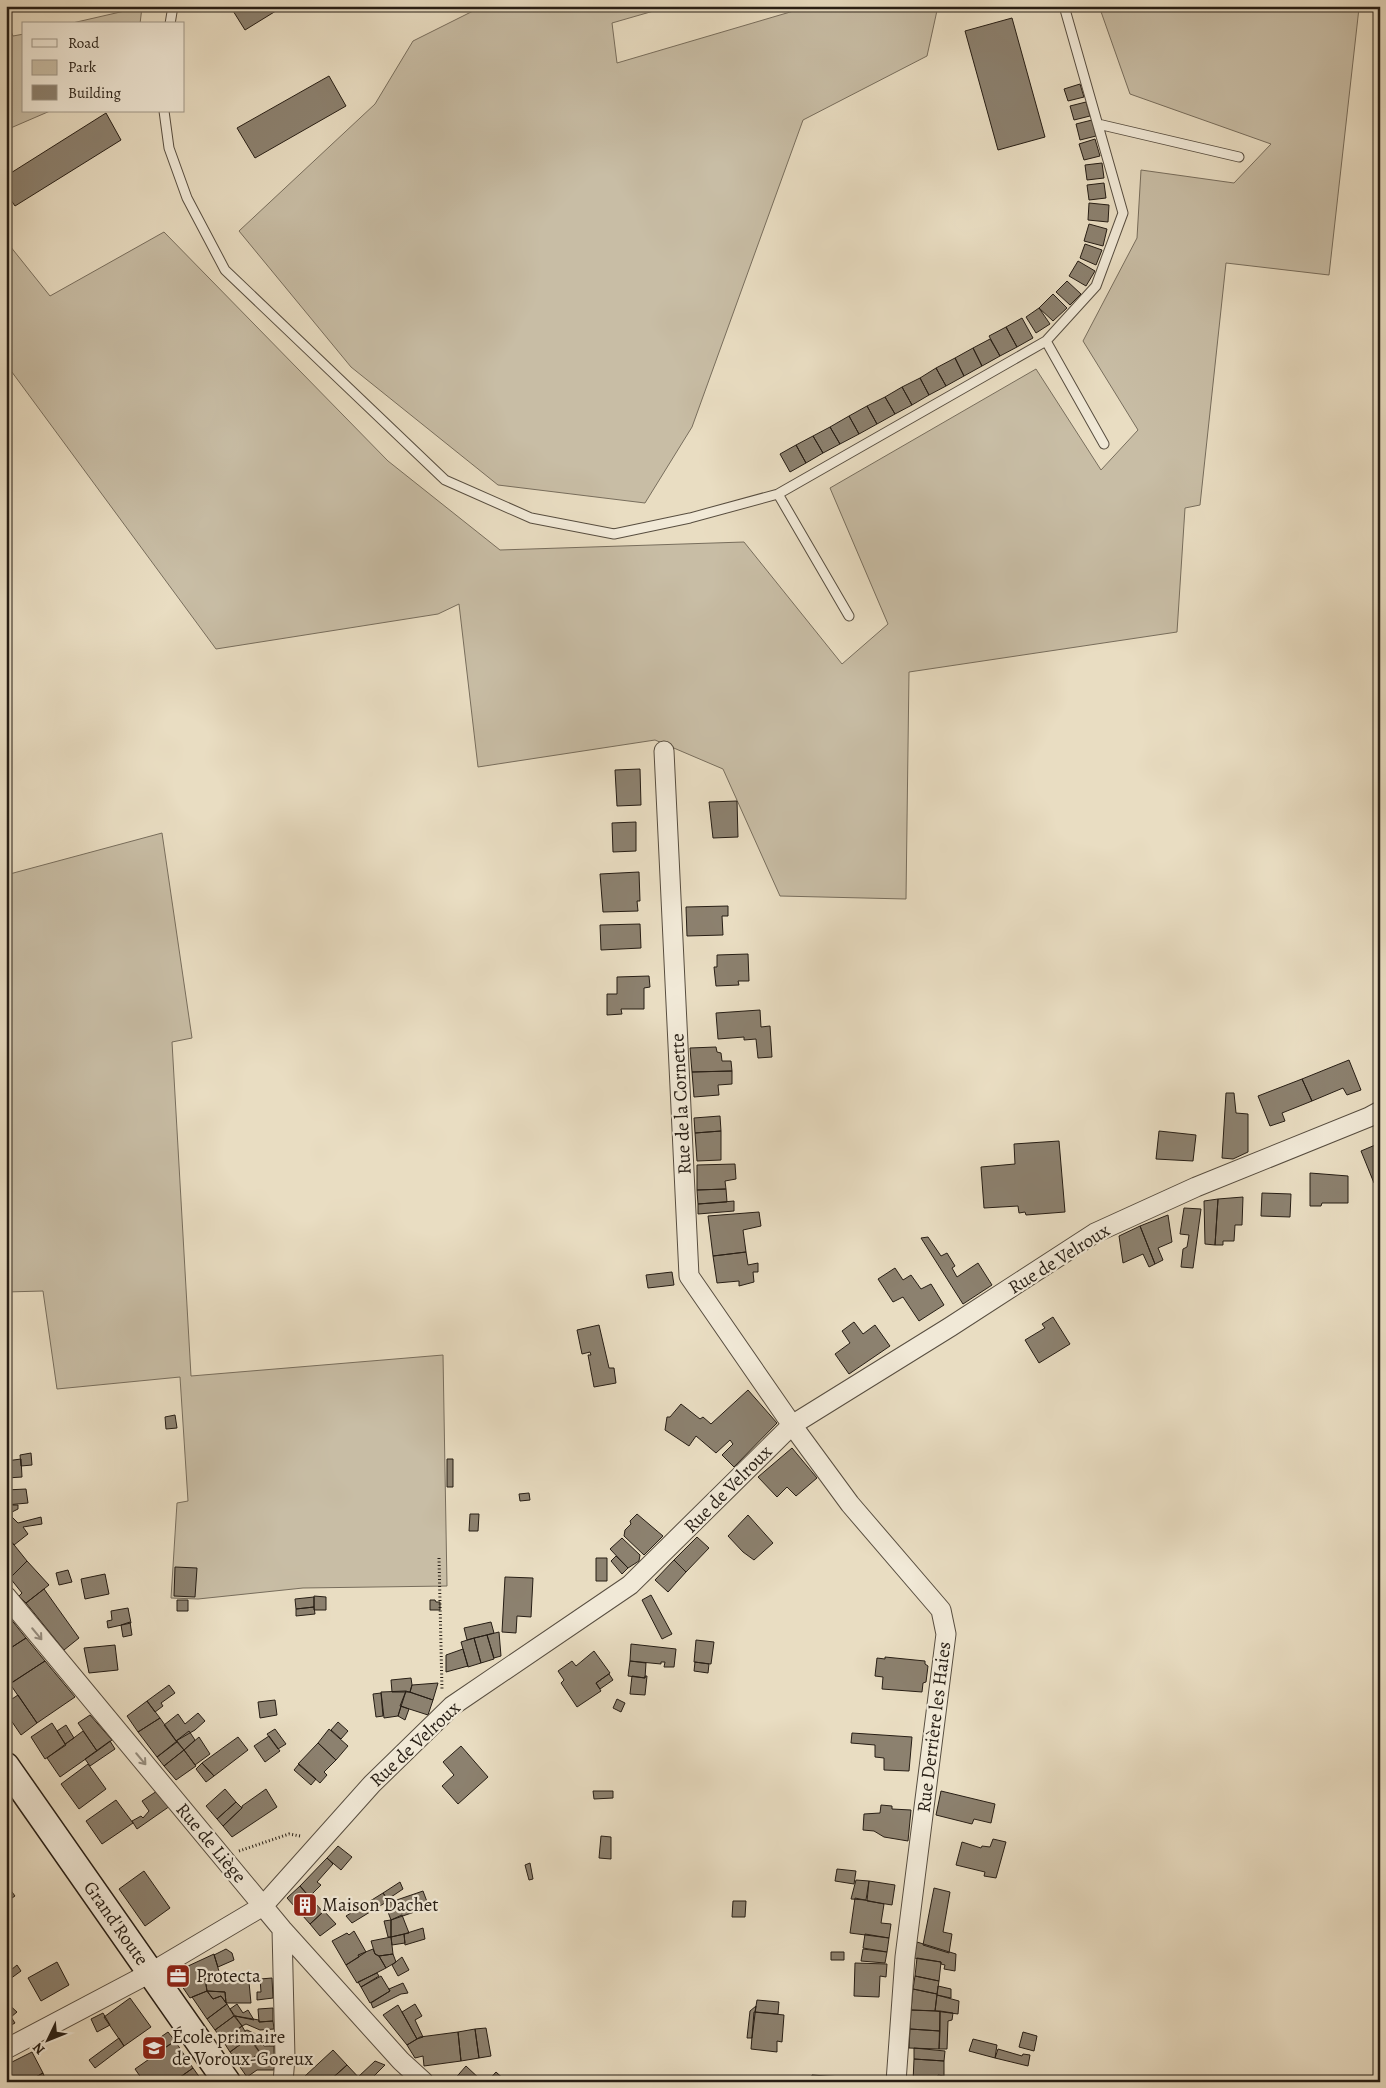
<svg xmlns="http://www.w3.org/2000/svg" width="1386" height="2088" font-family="Alegreya,serif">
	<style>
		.green { fill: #c8bda5; stroke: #786e5d }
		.building { fill: #8c816f; stroke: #271e15 }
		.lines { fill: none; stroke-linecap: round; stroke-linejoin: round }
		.service-casing { stroke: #584e40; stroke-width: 11 }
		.minor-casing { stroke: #584e40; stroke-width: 21 }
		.secondary-casing { stroke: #271e15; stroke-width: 29 }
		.path { stroke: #271e15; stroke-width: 3; stroke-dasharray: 1 2.5; stroke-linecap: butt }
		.service { stroke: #f1e9d7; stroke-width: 9 }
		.minor { stroke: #f1e9d7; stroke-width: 19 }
		.secondary { stroke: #f1e9d7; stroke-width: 26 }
		.oneway { stroke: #968e80 }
		.labels { text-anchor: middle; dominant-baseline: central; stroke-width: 4.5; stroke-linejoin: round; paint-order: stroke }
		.street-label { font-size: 19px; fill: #271e15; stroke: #f1e9d7 }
		.poi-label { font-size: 19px; fill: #271e15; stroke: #f1e9d7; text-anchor: start }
	</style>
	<rect width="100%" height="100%" fill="#e9ddc2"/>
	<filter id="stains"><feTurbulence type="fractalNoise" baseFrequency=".004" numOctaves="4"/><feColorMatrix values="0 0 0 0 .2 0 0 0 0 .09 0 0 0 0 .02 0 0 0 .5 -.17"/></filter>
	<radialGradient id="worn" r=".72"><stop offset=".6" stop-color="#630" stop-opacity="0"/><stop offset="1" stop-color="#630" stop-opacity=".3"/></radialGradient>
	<path class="green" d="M483,6H671L612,23L617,63L797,10L845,6H938L927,56L803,120L692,427L645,503L498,485L351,367L239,231L375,104L413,41Z
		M1099,6H1259L1258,10L1359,8L1329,275L1226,263L1200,505L1185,508L1177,632L909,672L906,899L780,896L723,769L655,740L478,767L459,604L438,614L216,649L6,364V241L50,296L164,232L388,461L500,550L744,542L842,664L888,624L830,488L1036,369L1101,470L1138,430L1083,341L1137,238L1141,170L1234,183L1271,144L1130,94Z
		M142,7L140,24H68Z
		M6,21L13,36L24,34V111H50L6,130Z
		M162,833L192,1038L172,1042L191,1376L443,1355L447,1586L303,1588L198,1599L171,1598L177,1503L188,1501L180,1377L57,1389L43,1291L6,1292V875Z"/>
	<path class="building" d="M230,6H284L245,30Z
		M1012,18L1045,137L998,150L965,31Z
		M329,76L346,106L255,158L237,128Z
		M1080,84L1084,97L1068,101L1064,89Z
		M1086,102L1090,116L1074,120L1070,106Z
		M106,113L121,140L15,206L6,193V176Z
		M1092,120L1096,136L1080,140L1076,124Z
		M1095,139L1100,156L1084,160L1079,144Z
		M1102,163L1104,178L1087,180L1085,165Z
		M1104,183L1106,198L1089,200L1087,185Z
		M1089,203L1109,205L1108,222L1088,220Z
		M1089,224L1107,229L1103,246L1084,241Z
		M1085,244L1102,250L1096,265L1080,258Z
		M1078,261L1095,271L1086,286L1069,276Z
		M1067,281L1081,294L1070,305L1056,292Z
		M1053,294L1067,308L1053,321L1039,308Z
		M1039,308L1050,324L1036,333L1026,317Z
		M1022,318L1033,338L1017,347L1006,327Z
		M1006,327L1017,347L1000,356L989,336Z
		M990,339L1000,356L982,366L973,348Z
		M973,348L982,366L964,376L955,358Z
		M955,358L964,376L946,386L936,368Z
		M936,368L946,386L929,395L920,378Z
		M920,378L929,395L912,405L902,387Z
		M902,387L912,405L895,414L885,397Z
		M885,397L895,414L877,424L867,406Z
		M867,406L877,424L859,434L849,416Z
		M849,416L859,434L840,444L830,427Z
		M830,427L840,444L823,453L813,436Z
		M813,436L823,453L806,463L796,445Z
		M796,445L806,463L790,472L780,454Z
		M640,769L641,805L617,806L615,770Z
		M737,801L738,837L713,838L709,802Z
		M636,822V851L613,852L612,823Z
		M639,872L640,901H637L638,911L603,912L600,874Z
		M728,906V916H722L723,935L687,936L686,907Z
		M640,924L641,948L601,950L600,925Z
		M748,954L749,981H738L739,985L716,986L714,967H717V955Z
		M649,976L650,987L644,988V1009H621L622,1014L607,1015V994H617V977Z
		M760,1010L761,1027L770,1026L772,1057L758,1058L756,1039L744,1040V1037L718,1039L716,1013Z
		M716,1047L717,1052L721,1053L722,1061H731L732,1071L692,1072L690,1048Z
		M1349,1060L1361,1090L1347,1095L1343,1088L1312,1101L1302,1079Z
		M732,1071V1084L718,1085L719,1095L694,1097L692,1072Z
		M1302,1079L1312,1101L1282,1113L1285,1121L1270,1126L1258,1096Z
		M1226,1093H1234L1236,1113L1248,1114V1152L1233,1159L1222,1158Z
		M720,1116L721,1131L695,1133L694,1118Z
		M721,1131V1160L697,1161L695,1133Z
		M1159,1131L1196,1135L1193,1161L1156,1159Z
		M1059,1141L1065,1212L1026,1215L1025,1212L1019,1213L1018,1206L984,1208L981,1167L1015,1164L1014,1144Z
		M1380,1143V1181L1374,1183L1361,1151Z
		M735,1164L736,1179L725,1181L726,1189L697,1190V1165Z
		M1310,1173L1348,1176V1203H1322L1321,1206H1310Z
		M726,1189L727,1202L698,1204L697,1190Z
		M1262,1193L1291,1194L1290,1217L1261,1216Z
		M1243,1197L1242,1225H1235L1234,1241H1223V1245H1215L1218,1199Z
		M1218,1199L1215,1245L1205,1244L1204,1201Z
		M734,1201V1211L698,1214V1204Z
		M1184,1208L1201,1209L1193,1268L1181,1267L1183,1249L1187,1247L1189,1235L1180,1234Z
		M759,1212L761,1226L743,1230L746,1252L713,1256L708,1216Z
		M1168,1215L1172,1242L1158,1248L1163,1260L1155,1264L1140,1226Z
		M1140,1226L1155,1264L1149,1267L1143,1254L1123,1263L1119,1236Z
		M928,1237L941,1256L947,1253L955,1266L952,1268L957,1277L978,1263L992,1285L963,1304L921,1238Z
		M746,1252L748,1265L758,1263V1272H753L754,1282L739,1286V1281L717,1283L713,1256Z
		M895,1268L903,1280L911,1275L921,1289L931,1284L944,1305L919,1321L903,1297L893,1302L878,1279Z
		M672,1272L674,1285L648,1288L646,1275Z
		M1053,1317L1070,1344L1039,1363L1025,1340L1045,1328L1042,1324Z
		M854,1322L863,1334L875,1325L890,1346L849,1374L835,1354L850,1343L842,1331Z
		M599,1325L609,1368H614L616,1383L594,1387L588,1355H591L590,1352L582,1354L577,1330Z
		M748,1390L777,1423L734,1467L722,1455L733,1444L730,1440L716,1453L696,1436L689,1446L665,1430L667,1417H670L681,1404L700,1419L703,1417L711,1424Z
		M175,1415L177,1428L166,1429L165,1417Z
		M792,1448L817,1478L796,1496L787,1487L777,1497L758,1477Z
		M31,1453L32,1465L21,1466L20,1455Z
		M21,1459L22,1477L7,1478L6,1461Z
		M447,1459H453V1487H447Z
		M26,1489L28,1503L6,1505V1490Z
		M529,1493L530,1500L520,1501L519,1494Z
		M6,1505H18V1509L12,1512V1517L18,1523L41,1517L42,1524L23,1527L28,1534L14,1545L6,1537Z
		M470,1514H479L478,1531H469Z
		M637,1514L663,1536L644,1555L624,1536L625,1530L631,1524L630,1521Z
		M748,1515L773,1543L754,1560L743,1552L728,1536Z
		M697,1537L709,1548L686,1572L674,1560Z
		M622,1538L640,1555L639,1561L628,1568L610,1549Z
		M11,1541L27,1561L10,1578L6,1574V1546Z
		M616,1556L628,1568L622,1574L611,1561Z
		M596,1558H607V1581H596Z
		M674,1560L686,1572L668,1592L655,1580Z
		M27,1561L49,1585L26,1603L19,1596L22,1593L10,1578Z
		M175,1567L197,1568L195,1597L174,1596Z
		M68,1570L72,1582L59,1585L56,1573Z
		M105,1574L109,1594L85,1599L81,1579Z
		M505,1577L533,1578L531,1617L517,1616L516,1633L502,1632Z
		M44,1589L79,1638L64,1650L26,1603Z
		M651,1595L672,1634L662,1639L642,1600Z
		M314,1596L326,1597V1610H314Z
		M314,1597V1607L296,1609L295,1599Z
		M177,1600H188V1611H177Z
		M430,1600H435L436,1602H440V1610H430Z
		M314,1607L315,1614L296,1616V1609Z
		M128,1608L131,1623L108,1628L107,1621L112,1620L111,1611Z
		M6,1613L26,1638L6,1651Z
		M130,1622L132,1635L123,1637L121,1625Z
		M491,1622L494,1633L467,1640L464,1628Z
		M499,1632L501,1656L494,1658L487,1635Z
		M487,1635L494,1659L481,1663L474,1638Z
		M26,1638L45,1661L11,1683L6,1677V1651Z
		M474,1638L481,1663L468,1667L461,1642Z
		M696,1640L714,1642L711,1664L694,1662Z
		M631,1644L676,1649L674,1667H664L665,1662H661V1664L630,1661Z
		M115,1645L118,1670L89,1673L84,1648Z
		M463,1649L468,1666L446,1672V1655Z
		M594,1651L610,1673L596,1683L601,1691L577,1707L561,1683L564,1680L558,1671L572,1661L576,1666Z
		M885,1657L925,1661V1664L928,1666L926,1682L923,1683L922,1692L882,1689L883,1677L875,1676L877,1658L885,1659Z
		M45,1661L75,1697L37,1723L10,1684Z
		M630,1661L646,1663L645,1678L628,1676Z
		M695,1662L709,1664L708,1673L694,1671Z
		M609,1674L613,1680L600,1689L596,1683Z
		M632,1676L645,1678V1676H647L645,1695L630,1694Z
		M411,1678L412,1685L410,1692H392L391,1680Z
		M438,1683L433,1700L410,1692L412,1685Z
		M169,1685L175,1693L161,1703L163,1706L155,1712L147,1701Z
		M406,1691L433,1700L428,1715L400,1706Z
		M406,1691L398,1716L384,1718L381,1692Z
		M381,1693L383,1716L376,1717L373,1694Z
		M18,1695L37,1723L21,1735L6,1713V1703Z
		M617,1699L625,1703L621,1712L613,1708Z
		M275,1700L277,1715L260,1718L258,1702Z
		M147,1701L160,1718L138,1732L127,1716Z
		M401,1706L409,1709L405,1720L398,1716Z
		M198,1713L205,1721L195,1730L176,1741L164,1725L178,1714L185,1724Z
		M90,1715L112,1740L97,1751L78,1723Z
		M160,1718L177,1742L157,1757L138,1732Z
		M338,1722L348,1731L341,1739L331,1730Z
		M52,1723L66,1745L45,1759L31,1737Z
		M66,1725L74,1738L65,1744L57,1731Z
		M275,1729L286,1744L278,1749L267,1734Z
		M329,1729L348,1746L336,1760L318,1743Z
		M83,1731L97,1751L60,1777L47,1758Z
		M189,1731L195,1740L184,1750L176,1741Z
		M852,1733L912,1737L909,1771L884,1770V1758L875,1757V1745L851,1743Z
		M269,1736L280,1751L265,1762L254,1746Z
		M199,1737L210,1754L195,1765L184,1750Z
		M238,1737L248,1750L214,1776L202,1763Z
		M110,1741L115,1749L90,1766L85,1759Z
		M177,1741L184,1750L164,1766L157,1757Z
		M318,1743L336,1760L324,1772L327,1775L320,1783L298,1764Z
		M461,1746L488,1777L458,1804L442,1786L454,1775L443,1762Z
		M184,1750L196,1766L176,1780L164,1766Z
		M202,1763L214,1776L206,1782L196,1769Z
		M88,1764L106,1789L79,1809L61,1784Z
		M299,1764L316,1779L311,1785L294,1770Z
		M225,1789L236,1802L217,1819L206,1806Z
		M266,1789L277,1807L232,1837L223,1826L242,1808V1806Z
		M157,1791L170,1806L137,1829L132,1821L141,1816L143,1818L149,1811L142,1801Z
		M593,1791H613V1798L594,1799Z
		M941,1791L995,1804L991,1823L974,1819L972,1824L936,1815Z
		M116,1800L133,1823L102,1844L86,1821Z
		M236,1802L242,1808L223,1826L217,1819Z
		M881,1805L892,1806V1809L911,1810L908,1841L884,1837L874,1831L863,1830L864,1814L880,1813Z
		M601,1836L611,1837V1859L599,1858Z
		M993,1839L1006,1842L996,1878L984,1876L985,1872L956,1865L962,1842L981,1848L982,1846L990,1847Z
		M338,1846L352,1857L341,1870L327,1858Z
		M327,1858L333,1864L317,1882L321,1885L309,1897L300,1886Z
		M530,1863L533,1879L529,1880L525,1865Z
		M837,1869L856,1871L854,1884L835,1881Z
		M144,1871L170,1908L145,1926L119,1889Z
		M856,1880L869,1881L866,1900L851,1899Z
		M869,1881L895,1885L892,1905L867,1901Z
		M400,1882L403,1889L388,1899L383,1893Z
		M6,1884L15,1896L6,1902Z
		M300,1886L323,1912L310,1924L287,1898Z
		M934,1888L950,1892L943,1932L952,1934L949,1953L923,1945Z
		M423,1891L429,1907L391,1920L385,1904Z
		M383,1893L388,1901L352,1923L346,1916Z
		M855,1898L884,1904L881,1923L891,1924L889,1938L850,1933Z
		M733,1901H746L745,1917H732Z
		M324,1911L336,1924L320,1936L310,1924Z
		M402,1915L409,1933L391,1937V1920Z
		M391,1920V1937H388L384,1921Z
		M423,1928L425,1939L405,1945L404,1934Z
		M354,1931L366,1952L346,1965L332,1941L347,1933L349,1935Z
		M404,1934L405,1943L392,1945L391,1937Z
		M865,1934L889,1938L887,1952L863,1948Z
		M391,1937L393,1954L379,1956L375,1954L371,1941Z
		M917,1942L956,1954L955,1971L944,1969L945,1965L941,1964V1962L914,1958Z
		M226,1949L232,1953L234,1960L218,1967L214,1955Z
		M373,1949L375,1954L379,1956L386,1968L357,1983L346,1965L359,1957L358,1955Z
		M863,1949L887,1952L885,1963L861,1961Z
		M831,1952H844V1960H831Z
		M214,1954L220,1975L205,1978L207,1991L190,1998L173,1973Z
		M393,1954L396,1962L386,1968L379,1956Z
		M402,1957L409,1970L398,1976L392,1965Z
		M917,1958L941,1962L939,1981L915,1976Z
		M57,1962L69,1985L41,2001L28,1978Z
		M855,1963L887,1964L886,1977L880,1976L879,1997L854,1996Z
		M17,1965L21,1971L10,1979L6,1974Z
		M248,1972L251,2003H226L225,1992L207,1991L205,1978Z
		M377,1973L379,1976L361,1987L358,1982Z
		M381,1976L390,1991L370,2003L361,1987Z
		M915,1976L939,1981L937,1994L913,1989Z
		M272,1978L273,1998L257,2000V1992H261L260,1979Z
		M403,1983L408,1993L401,1994L373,2008L371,2003L390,1991L389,1989Z
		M938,1986L951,1989V1998L937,1995Z
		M913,1989L937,1994L935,2011L911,2010Z
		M207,1991L213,1999L221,1996L227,2004L207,2019L192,1997Z
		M207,1991L225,1992L226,2003L221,1996L213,1999Z
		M937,1995L959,2001L958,2014L935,2011Z
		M130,1998L151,2027L124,2046L104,2017Z
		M757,2000L779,2002L778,2014L755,2012Z
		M6,2002L17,2012L11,2017L15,2023L6,2028Z
		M227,2004L234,2016L215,2030L207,2019Z
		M237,2004L243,2013L248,2010L254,2020L235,2016L230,2009Z
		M415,2004L422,2016L415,2020L423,2037L417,2039L402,2012Z
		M398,2005L417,2039L407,2045L383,2015Z
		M756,2006L752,2038H747L750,2011Z
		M273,2008V2021L259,2022L258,2009Z
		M911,2010L940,2011V2031L910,2029Z
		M940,2011L953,2013L952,2020L948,2021L947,2049H939Z
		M754,2012L784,2015L782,2042L777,2041V2052L751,2049Z
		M103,2013L110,2025L97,2032L91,2019Z
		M234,2016L242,2026L223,2041L215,2030Z
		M235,2016L259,2020V2022L273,2021L274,2029L260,2030L246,2024L242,2026Z
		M242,2026L249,2038L230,2052L223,2041Z
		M486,2028L491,2056L479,2058L475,2029Z
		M475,2029L479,2058L461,2061L458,2032Z
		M910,2029L940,2031L939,2049L909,2048Z
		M247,2030L258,2035L257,2037L264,2046H274V2057L264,2058L245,2031Z
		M168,2032L175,2041L161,2050L155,2041Z
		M458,2032L461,2061L424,2066L423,2056L415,2058L407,2045L420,2037Z
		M1023,2032L1037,2036L1034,2051L1019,2047Z
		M119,2038L124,2046L95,2068L89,2060Z
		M249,2038L260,2053L241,2066L230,2052Z
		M973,2039L997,2045L995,2058L969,2051Z
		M175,2041L193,2068L173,2082H144L135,2069Z
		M914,2048L945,2051L944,2061L914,2059Z
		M998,2049L1022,2056L1023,2054L1030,2055L1028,2066L995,2058Z
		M333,2050L347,2065L328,2082H311L305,2076Z
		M32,2052L43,2073L27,2082L25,2080L20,2082L19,2080L14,2082L6,2065Z
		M260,2053L264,2058L274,2057V2070H257L247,2077L240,2067Z
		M914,2059L944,2061V2076L938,2075V2082H913Z
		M375,2061L385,2065L368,2082H362L358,2077Z
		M347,2065L362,2081L328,2082Z
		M466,2066L483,2082H452Z
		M193,2068L203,2082H182L179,2078Z
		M496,2072L507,2082H487Z
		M43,2073L46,2081L27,2082Z
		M812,2075L826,2076L825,2082H811Z
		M826,2076L864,2078V2082H825Z"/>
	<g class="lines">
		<defs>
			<path id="service" d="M170,24L173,6
				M164,111L169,148L187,198L225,270L445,480L531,518L614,534L690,518L778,494L1046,341L1096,286L1123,213L1064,6
				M1098,124L1239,157
				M1046,341L1104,444
				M778,494L849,616"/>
			<path id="minor" d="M664,751L689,1276L792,1425L850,1504L941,1610L946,1634L905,1957L896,2082
				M6,1596L282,1929L401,2061L424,2082
				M282,1929L285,2058L283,2082
				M6,2049L150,1973L263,1906L372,1784L452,1706L630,1585L792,1425L950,1327L1095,1233L1196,1187L1369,1117L1380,1111"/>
			<g id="secondary">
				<path id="s1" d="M6,1766L227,2082"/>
			</g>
		</defs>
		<use href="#service" class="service-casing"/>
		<use href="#minor" class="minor-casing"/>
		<use href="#secondary" class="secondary-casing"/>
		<path class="path" d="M439,1558L442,1690
			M239,1851L289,1834L300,1836"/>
		<use href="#service" class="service"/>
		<use href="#minor" class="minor"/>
		<use href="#secondary" class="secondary"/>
	</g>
	<defs><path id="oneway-shaft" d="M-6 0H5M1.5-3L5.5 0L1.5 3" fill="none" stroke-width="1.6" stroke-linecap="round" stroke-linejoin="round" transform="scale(1.25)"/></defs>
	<g class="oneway">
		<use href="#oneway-shaft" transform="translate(37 1634) rotate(50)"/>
		<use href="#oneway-shaft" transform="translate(141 1759) rotate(50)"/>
	</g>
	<defs>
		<symbol id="building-square" viewBox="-11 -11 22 22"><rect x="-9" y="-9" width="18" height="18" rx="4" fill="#8f2418" stroke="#f1e9d7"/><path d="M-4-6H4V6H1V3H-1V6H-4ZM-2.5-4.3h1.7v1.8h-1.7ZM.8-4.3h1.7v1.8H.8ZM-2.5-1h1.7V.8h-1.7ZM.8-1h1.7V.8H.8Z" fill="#fff"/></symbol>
		<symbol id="office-square" viewBox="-11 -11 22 22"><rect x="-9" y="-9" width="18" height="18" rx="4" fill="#8f2418" stroke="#f1e9d7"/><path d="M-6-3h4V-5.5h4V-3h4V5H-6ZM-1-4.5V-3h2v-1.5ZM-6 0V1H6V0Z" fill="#fff"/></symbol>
		<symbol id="school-square" viewBox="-11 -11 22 22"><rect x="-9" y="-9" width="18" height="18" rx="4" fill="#8f2418" stroke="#f1e9d7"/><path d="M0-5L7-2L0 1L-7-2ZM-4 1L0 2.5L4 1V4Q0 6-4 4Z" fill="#fff"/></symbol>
	</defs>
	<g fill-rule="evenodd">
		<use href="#building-square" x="291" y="1891" width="28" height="28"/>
		<use href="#office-square" x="164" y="1962" width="28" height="28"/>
		<use href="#school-square" x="140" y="2034" width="28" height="28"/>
	</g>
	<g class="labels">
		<g class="street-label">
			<text transform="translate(681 1104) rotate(-93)">Rue de la Cornette</text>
			<text transform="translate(1059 1259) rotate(-32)">Rue de Velroux</text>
			<text transform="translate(728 1489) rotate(-45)">Rue de Velroux</text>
			<text transform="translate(934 1727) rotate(-83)">Rue Derrière les Haies</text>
			<text transform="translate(415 1744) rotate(-43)">Rue de Velroux</text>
			<text transform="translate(211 1843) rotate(50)">Rue de Liège</text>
			<text stroke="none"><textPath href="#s1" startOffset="192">Grand'Route</textPath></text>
		</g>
		<g class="poi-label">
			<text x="322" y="1905">Maison Dachet</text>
			<text x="196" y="1976">Protecta</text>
			<text x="172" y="2037">École primaire<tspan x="172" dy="22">de Voroux-Goreux</tspan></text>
		</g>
	</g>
	<rect width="1386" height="2088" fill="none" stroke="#e9ddc2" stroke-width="25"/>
	<rect x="8" y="8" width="1371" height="2073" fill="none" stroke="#271e15" stroke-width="2.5"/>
	<rect x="12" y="12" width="1361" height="2063" fill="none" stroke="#271e15"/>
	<rect x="22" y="22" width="162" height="90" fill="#f1e9d7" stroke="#a09889"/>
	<rect x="32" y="39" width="25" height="8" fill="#f1e9d7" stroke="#a09889"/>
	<text x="68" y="48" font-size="15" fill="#271e15">Road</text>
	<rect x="32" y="60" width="25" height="15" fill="#c8bda5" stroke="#a09889"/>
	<text x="68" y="72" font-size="15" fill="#271e15">Park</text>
	<rect x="32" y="85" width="25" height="15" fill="#8c816f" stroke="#a09889"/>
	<text x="68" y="98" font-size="15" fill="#271e15">Building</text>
	<g transform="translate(48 2040) rotate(227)" stroke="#f1e9d7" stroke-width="4" paint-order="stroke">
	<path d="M0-4L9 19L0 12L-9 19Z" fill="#271e15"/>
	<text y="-8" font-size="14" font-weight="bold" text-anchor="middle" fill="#271e15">N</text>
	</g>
	<rect width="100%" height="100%" filter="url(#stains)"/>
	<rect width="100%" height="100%" fill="url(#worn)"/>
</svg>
